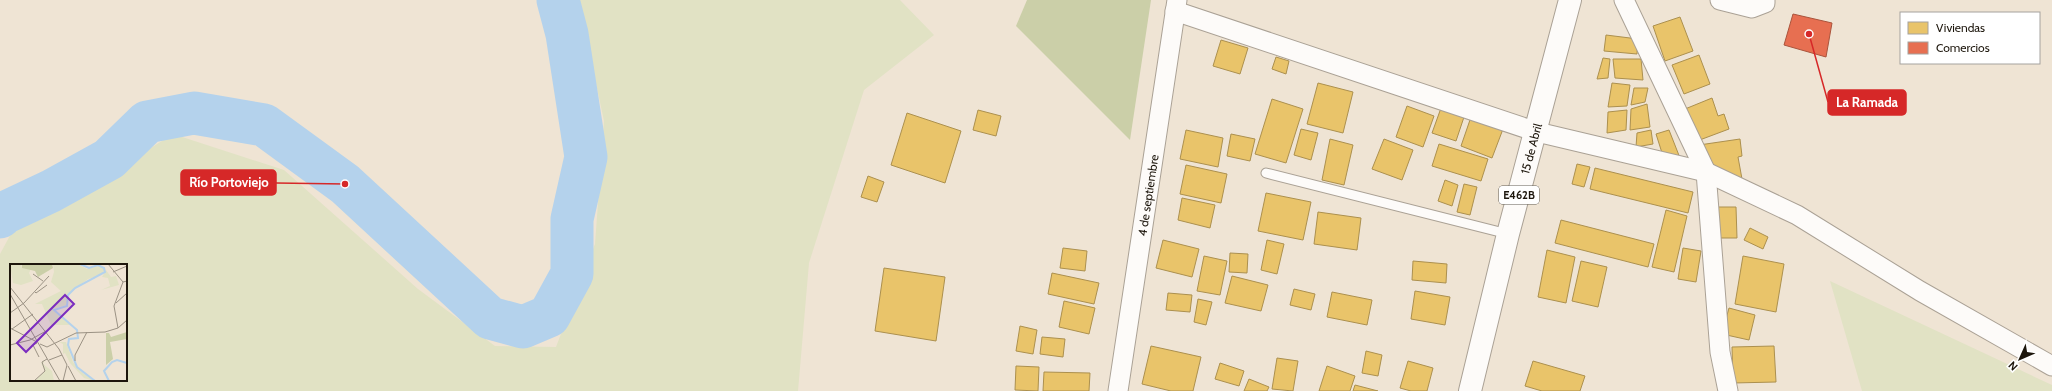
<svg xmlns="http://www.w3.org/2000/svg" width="2052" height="391" font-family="Cabin,sans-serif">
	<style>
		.green { fill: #e1e2c4; fill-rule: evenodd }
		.forest { fill: #cbcfa8 }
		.homes { fill: #e9c46a; stroke: #ac904e }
		.shops { fill: #e76f51; stroke: #aa543c }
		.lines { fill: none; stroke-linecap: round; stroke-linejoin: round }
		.river { stroke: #b4d2ec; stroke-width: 43 }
		.lane-casing { stroke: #aaa195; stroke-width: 11 }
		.street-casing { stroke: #aaa195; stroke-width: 21 }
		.primary-casing { stroke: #aaa195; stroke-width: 24 }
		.lane { stroke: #fdfbf9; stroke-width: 9 }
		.street { stroke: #fdfbf9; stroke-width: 19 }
		.primary { stroke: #fdfbf9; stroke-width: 22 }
		.labels { text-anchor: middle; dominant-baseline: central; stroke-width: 4; stroke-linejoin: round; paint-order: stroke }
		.shield { fill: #fff; stroke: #615c55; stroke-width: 1 }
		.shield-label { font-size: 11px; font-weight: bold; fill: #1d160c }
		.street-label { font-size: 12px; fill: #1d160c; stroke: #fff }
		.inset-river { fill: none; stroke: #b4d2ec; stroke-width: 2 }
		.inset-road { fill: none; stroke: #9b9284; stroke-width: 1 }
		.view { fill: #7b2cbf; fill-opacity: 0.15; stroke: #7b2cbf; stroke-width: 2 }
		.inset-edge { fill: none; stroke: #1d160c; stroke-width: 2 }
		.leader { fill: none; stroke: #d62828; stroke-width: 1.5 }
		.callout-dot { fill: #d62828; stroke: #fff; stroke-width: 1.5 }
		.callout { fill: #d62828; stroke: #d62828; stroke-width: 1.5 }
		.callout-label { font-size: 13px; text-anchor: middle; font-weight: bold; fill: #fff }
	</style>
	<rect width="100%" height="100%" fill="#efe4d4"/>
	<path class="green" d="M578,0H900L934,35L864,90L809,263L798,391H0V254L13,230L84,190L173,134L284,170L418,289L495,346L556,347L595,244L604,121ZM11,265H126V380H11Z
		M1830,281L2052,385V391H1862Z"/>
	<path class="forest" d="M1027,0H1151L1130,140L1016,26Z"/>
	<path class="homes" d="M1680,17L1693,51L1665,61L1653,26Z
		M1606,35L1638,39L1637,54L1604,51Z
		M1221,40L1248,48L1240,74L1213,66Z
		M1699,55L1710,84L1684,94L1672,65Z
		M1276,57L1289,61L1286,74L1272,69Z
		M1603,58L1610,59L1608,78L1597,79Z
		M1613,59H1641L1643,80L1615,78Z
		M1318,83L1353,92L1343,133L1307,124Z
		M1612,83L1630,85L1627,106L1608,107Z
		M1634,88H1648L1645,102L1631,105Z
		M1712,98L1718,116L1724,114L1729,129L1697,141L1685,109Z
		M1272,99L1303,109L1286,163L1255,154Z
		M1647,104L1650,127L1630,130L1631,109Z
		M1407,106L1434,116L1423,147L1396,137Z
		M1441,108L1464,117L1456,141L1432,133Z
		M978,110L1001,116L996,136L973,130Z
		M1627,110L1626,130L1607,133L1608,112Z
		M907,113L961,131L945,183L891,165Z
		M1471,117L1503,129L1492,158L1461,146Z
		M1301,129L1318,133L1311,160L1294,155Z
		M1186,130L1223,138L1218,167L1180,159Z
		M1651,130L1653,144L1636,147L1637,133Z
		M1669,130L1680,158L1663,156L1656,134Z
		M1231,134L1255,139L1250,161L1227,156Z
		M1330,139L1353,145L1344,185L1322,180Z
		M1384,139L1413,150L1402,180L1372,169Z
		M1740,139L1742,156L1738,157L1742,179L1707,168L1699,145Z
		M1439,144L1488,159L1481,181L1432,166Z
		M1577,164L1590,167L1584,187L1572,184Z
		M1186,165L1227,174L1221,203L1180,194Z
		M1595,168L1693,192L1688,213L1590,189Z
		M868,176L884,182L877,202L861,197Z
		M1445,180L1458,185L1452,206L1438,201Z
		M1464,184L1477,187L1470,215L1457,212Z
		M1266,193L1311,202L1303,240L1258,231Z
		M1182,198L1215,205L1210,228L1178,220Z
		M1713,207H1736L1737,238H1713Z
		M1666,210L1687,216L1674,272L1652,267Z
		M1318,212L1361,218L1357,250L1314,244Z
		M1561,220L1654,244L1648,267L1555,243Z
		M1750,228L1768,237L1763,249L1744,240Z
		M1163,240L1199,249L1192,277L1156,268Z
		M1267,240L1284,244L1277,274L1261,270Z
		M1063,248L1087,251L1085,271L1060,268Z
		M1683,248L1701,251L1696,282L1678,279Z
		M1547,250L1575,257L1566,303L1538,297Z
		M1230,253L1248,254L1247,273L1229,272Z
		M1204,256L1227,261L1220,295L1197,291Z
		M1743,256L1784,264L1776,312L1735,304Z
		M1413,261L1447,264L1446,283L1412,280Z
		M1581,261L1607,267L1598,307L1572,301Z
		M884,268L945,277L936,341L875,331Z
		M1052,273L1099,283L1094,304L1048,294Z
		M1232,276L1268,285L1261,311L1225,303Z
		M1294,289L1315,294L1311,310L1290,305Z
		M1415,291L1450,297L1445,325L1411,319Z
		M1332,292L1372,300L1367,325L1327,317Z
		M1168,293L1192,295L1190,312L1166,310Z
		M1198,299L1212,302L1206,325L1194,322Z
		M1064,301L1095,308L1089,334L1059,327Z
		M1729,308L1755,315L1749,340L1722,334Z
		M1020,326L1037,330L1033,354L1016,351Z
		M1042,337L1065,339L1063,357L1040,354Z
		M1151,346L1201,357L1193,391H1171L1142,384Z
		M1774,346L1776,382L1733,383L1732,347Z
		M1366,351L1382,355L1378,376L1362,373Z
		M1277,358L1298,361L1293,391L1272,389Z
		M1408,361L1433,368L1427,391H1411L1400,388Z
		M1533,361L1585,376L1580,391H1542L1525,386Z
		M1220,363L1244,371L1239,386L1215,379Z
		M1016,366L1039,367L1038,391L1015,390Z
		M1327,366L1355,376L1350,391H1319Z
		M1044,372L1090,373L1089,391H1043Z
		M1249,379L1269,387L1267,391H1244Z
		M1355,385L1378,391H1353Z"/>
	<path class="shops" d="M1793,14L1832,23L1826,57L1784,45Z"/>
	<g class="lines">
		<path class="river" d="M0,217L2,214L51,191L109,159L147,122L194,113L264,125L345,184L490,318L523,327L549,316L572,274V219L586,157L567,34L558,0"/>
		<defs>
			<path id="lane" d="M1266,173L1508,234"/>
			<g id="street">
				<path d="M1624,0L1706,172L1720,352L1728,391"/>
				<path d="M1720,0L1752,8L1765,3V0"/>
				<path d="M1175,11L1537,132L1706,172L1797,215L1920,291L2052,366"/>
				<path id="s1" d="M1118,391L1177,0"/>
			</g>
			<g id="primary">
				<path id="s2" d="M1470,391L1508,234L1570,0"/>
			</g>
		</defs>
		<use href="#lane" class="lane-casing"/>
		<use href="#street" class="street-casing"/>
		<use href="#primary" class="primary-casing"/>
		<use href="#lane" class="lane"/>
		<use href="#street" class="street"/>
		<use href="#primary" class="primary"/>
	</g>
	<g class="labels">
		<rect class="shield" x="1499" y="186" width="40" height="18" rx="3"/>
		<g class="shield-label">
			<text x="1519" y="195">E462B</text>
		</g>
		<g class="street-label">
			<text stroke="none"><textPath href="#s2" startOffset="250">15 de Abril</textPath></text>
			<text stroke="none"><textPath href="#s1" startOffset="198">4 de septiembre</textPath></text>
		</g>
	</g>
	<g transform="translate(10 264)">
		<rect width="117" height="117" fill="#efe4d4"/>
		<path d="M0,0H11L12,4L21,5L19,9L23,17L11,21L3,19ZM43,0L69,1L77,5L89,2L95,5L91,11L78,15L59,29L57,41L43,45L60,61H41L32,40H25L51,27L41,18L44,8ZM96,6L101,13L106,12L109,21L91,26L100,22L98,14L92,13ZM49,78H56L63,98L70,107L84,117L74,114L60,99L55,89L53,90V80ZM35,96L33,100L42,107L44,117H25L35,107L31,99Z" fill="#e1e2c4"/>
		<path d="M12,0H42L43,4L28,13L25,7L12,4ZM117,68V75L100,78L103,95L96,101V69H99L101,73Z" fill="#cbcfa8"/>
		<path class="inset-river" d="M70,0L79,4L88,1L94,4L95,8L65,24L58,31L57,42L44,46L67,66L68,74L59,75L58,81L67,103L85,117M99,117L94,107L102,98L107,96L117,99"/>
		<path class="inset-road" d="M98,0L113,18L117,17M103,8L117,2M23,10L33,17M0,23L49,85L57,101L53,117M25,28L26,29L37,21M0,30L50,117M106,39L117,29M0,49L14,39L39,12M0,64L27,78M108,64L117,56M2,65L23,50M27,79L23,81L29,93M30,80L37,83L66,69L95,68L108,64L104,42L113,18M0,81L20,76L36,67M39,96L52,91M65,97V91L77,68M58,102L66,117M24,117L35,107L32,98L37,95"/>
		<path class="view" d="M55,31L64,40L16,88L7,79Z"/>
		<rect width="117" height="117" class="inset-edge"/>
	</g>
	<path class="leader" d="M1809 34L1828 102M345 184L276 183"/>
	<g class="callout-dot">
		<circle cx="1809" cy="34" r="4"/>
		<circle cx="345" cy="184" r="4"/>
	</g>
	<g class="callout">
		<rect x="1828" y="90" width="78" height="25" rx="4"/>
		<rect x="181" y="170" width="95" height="25" rx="4"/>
	</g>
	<g class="callout-label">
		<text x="1867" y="107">La Ramada</text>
		<text x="229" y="187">Río Portoviejo</text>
	</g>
	<rect x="1900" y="12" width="140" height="52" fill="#ffffff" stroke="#a5a29e"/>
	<rect x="1908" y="22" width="20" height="12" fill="#e9c46a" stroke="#a5a29e"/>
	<text x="1936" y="32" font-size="12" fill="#1d160c">Viviendas</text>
	<rect x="1908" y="42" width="20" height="12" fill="#e76f51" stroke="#a5a29e"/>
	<text x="1936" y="52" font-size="12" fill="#1d160c">Comercios</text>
	<g transform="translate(2020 359) rotate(225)" stroke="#ffffff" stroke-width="3" paint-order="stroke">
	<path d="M0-3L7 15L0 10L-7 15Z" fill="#1d160c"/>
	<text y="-6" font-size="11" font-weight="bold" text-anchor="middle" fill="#1d160c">N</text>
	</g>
</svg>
